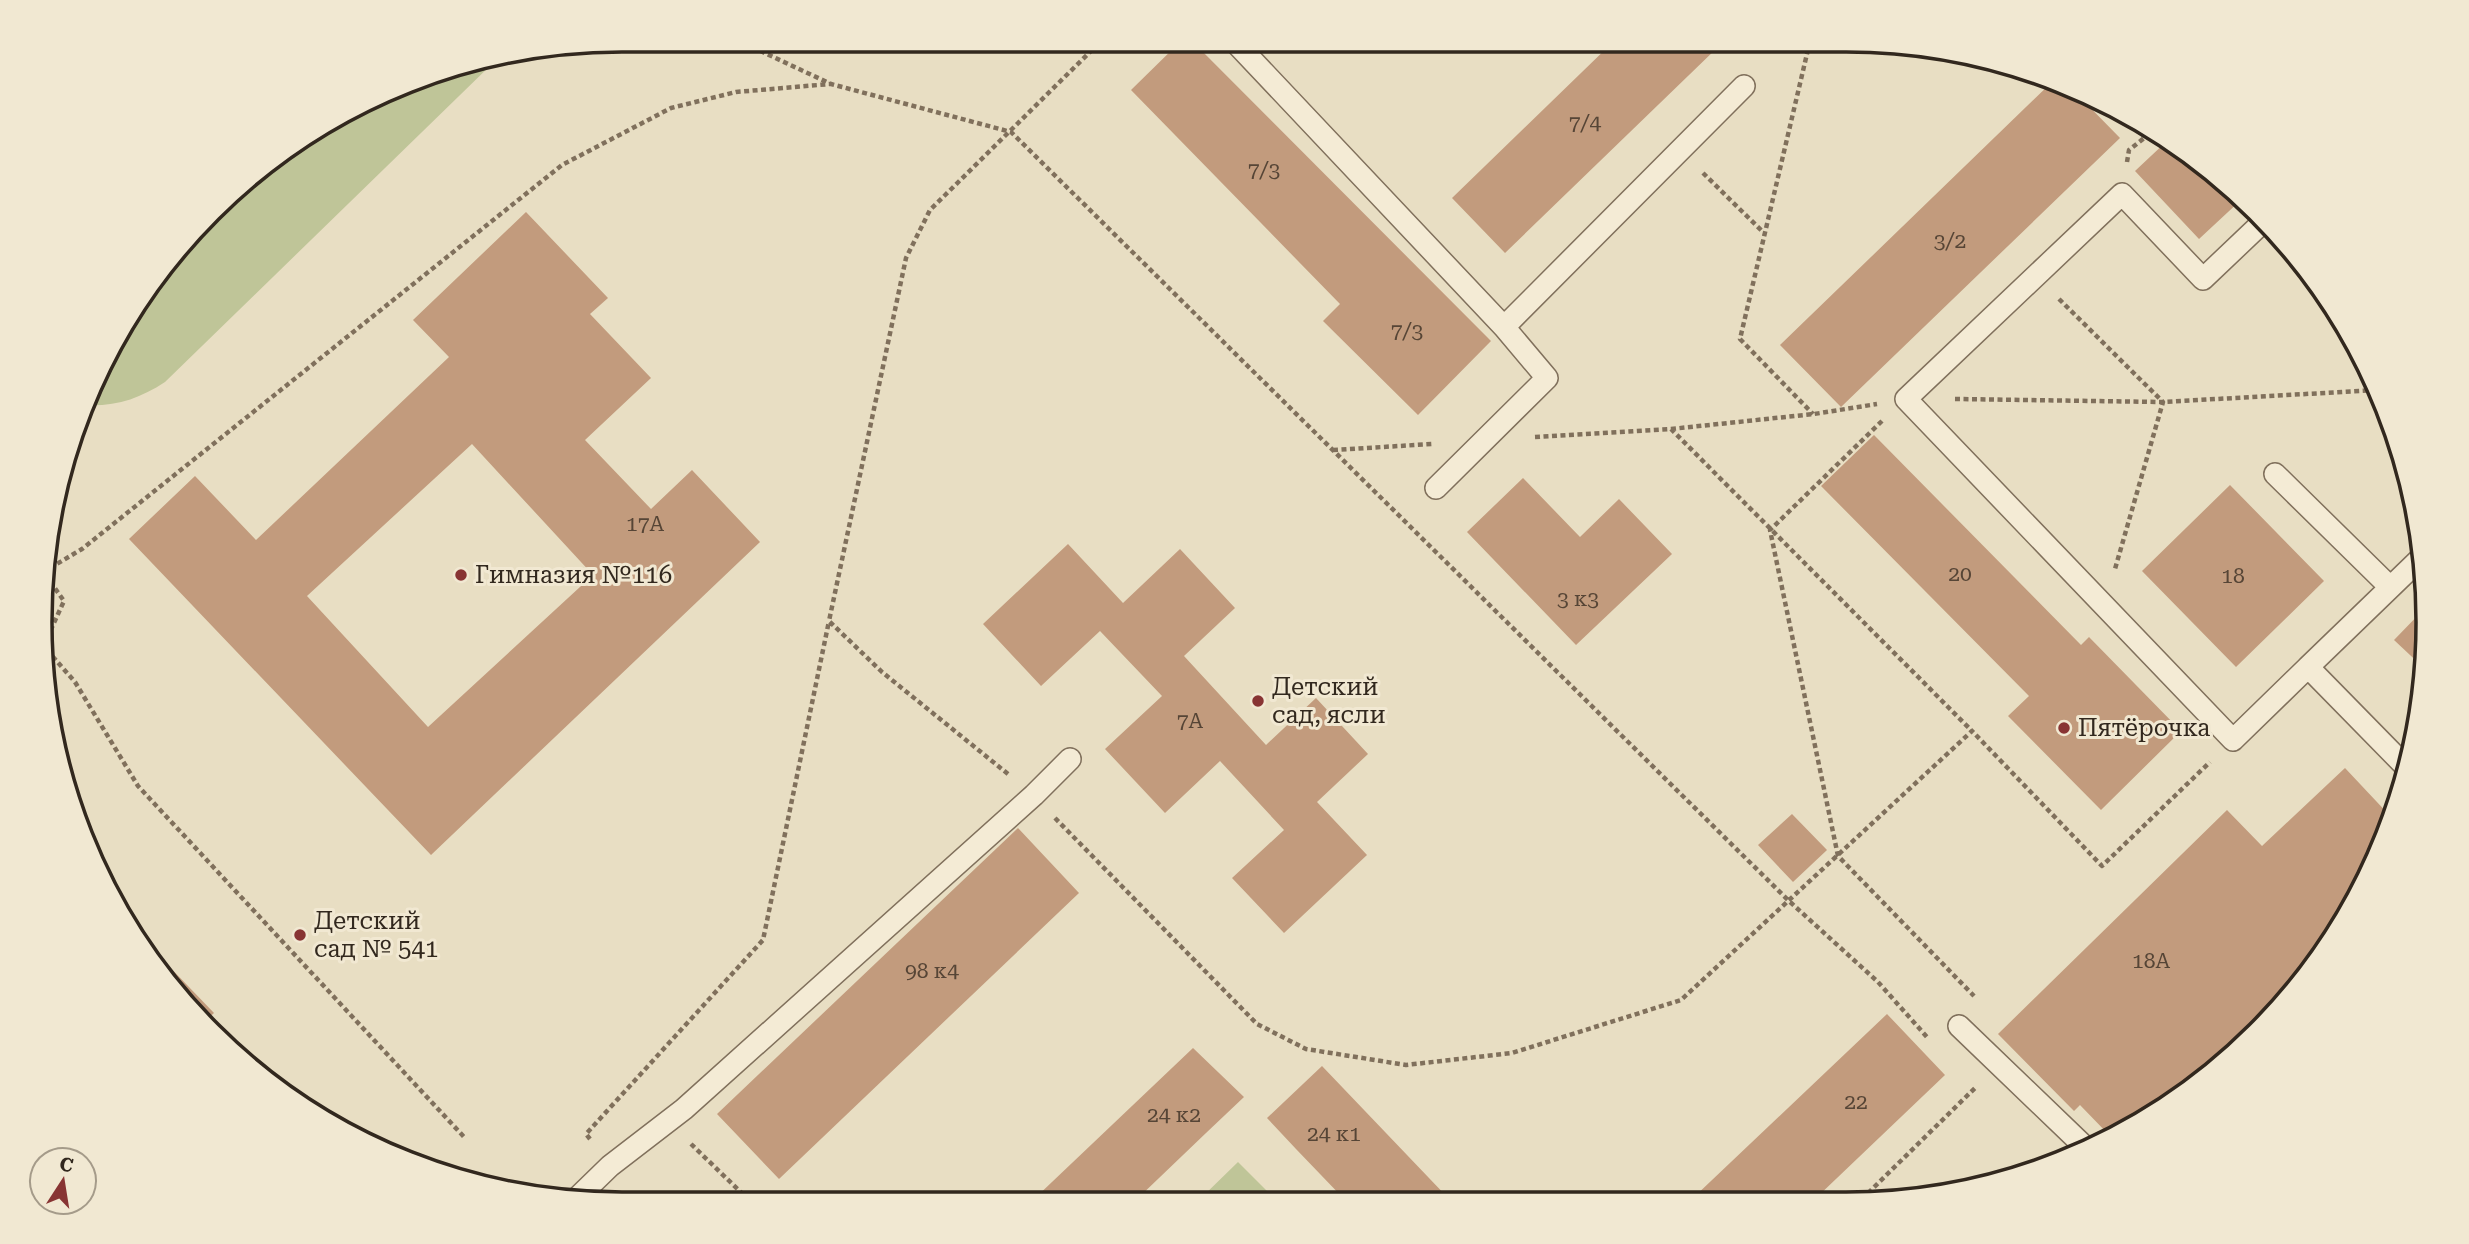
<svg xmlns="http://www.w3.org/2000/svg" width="2469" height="1244" font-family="'Roboto Serif',serif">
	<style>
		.green { fill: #bfc598 }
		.building { fill: #c29b7d; fill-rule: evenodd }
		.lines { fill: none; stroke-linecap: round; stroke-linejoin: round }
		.lane-casing { stroke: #80705c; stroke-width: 24 }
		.path { stroke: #80705c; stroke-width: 4.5; stroke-dasharray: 5 3.5; stroke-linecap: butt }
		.lane { stroke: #f4ebd5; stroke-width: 21 }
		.poi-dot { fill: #883433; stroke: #f1e8d2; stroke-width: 2.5 }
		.labels { text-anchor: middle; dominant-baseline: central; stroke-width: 6; stroke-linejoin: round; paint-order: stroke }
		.number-label { font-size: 21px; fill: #564536 }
		.poi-label { font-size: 24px; fill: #32281e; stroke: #f1e8d2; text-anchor: start }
		.rim { fill: none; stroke: #32281e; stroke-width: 3.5 }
	</style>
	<rect width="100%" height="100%" fill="#e8dec3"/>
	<path class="green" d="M495,61L165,382C139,399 115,407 83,405L138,299L268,161L435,71Z
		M1238,1162L1277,1201H1198Z"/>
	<path class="building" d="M1181,41H1192L1491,341L1418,415L1323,321L1340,304L1131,90Z
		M1614,41H1712L1718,47L1505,253L1452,198Z
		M2053,81L2071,88L2120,138L1841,407L1780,345Z
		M2168,140L2201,160L2242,199L2199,239L2135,171Z
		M526,212L608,298L590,314L651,378L585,440L651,509L692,470L760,542L431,855L129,539L195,476L256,540L449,357L413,320ZM472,444L593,575L428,727L307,596Z
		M1874,435L2081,645L2089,637L2181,731L2101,810L2008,716L2029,696L1821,486Z
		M1523,478L1580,537L1619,499L1672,554L1576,645L1467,532Z
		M2230,485L2324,581L2236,667L2142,571Z
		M1068,544L1123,603L1180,549L1235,608L1184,656L1266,745L1316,698L1368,754L1317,802L1367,855L1284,933L1232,878L1284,830L1220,761L1165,813L1105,749L1162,696L1100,631L1041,686L983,624Z
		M2426,607L2428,660L2426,670L2394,640Z
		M2345,768L2392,818L2369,879L2308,976L2201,1084L2110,1136L2080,1105L2074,1111L1998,1034L2227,810L2262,846Z
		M1792,814L1827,850L1793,882L1758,845Z
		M1018,828L1079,893L779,1179L717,1114Z
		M161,958L214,1013L203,1023L158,960Z
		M1887,1014L1945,1075L1815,1199H1692Z
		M1193,1048L1244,1097L1206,1133L1135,1201H1032Z
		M1322,1066L1450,1200H1345L1296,1149L1267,1118Z"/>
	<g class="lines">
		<defs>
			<path id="lane" d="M1234,41L1504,327L1744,86
				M2265,220L2203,279L2122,194L1906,399L2233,740L2308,667L2409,770
				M2275,474L2390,587
				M1436,488L1547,378L1504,327
				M2308,667L2424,555
				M1959,1026L2087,1149
				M574,1201L610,1166L684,1109L1034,795L1070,759"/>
		</defs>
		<use href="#lane" class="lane-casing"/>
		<path class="path" d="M737,40L831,84L1011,132L1789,901L1878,982L1927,1037
			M1810,41L1740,339L1813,414
			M2127,162L2129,150L2153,131
			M1703,173L1764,233
			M2059,299L2163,402L2115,569
			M1955,399L2163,402L2377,390
			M1882,421L1770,530L1838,856L1974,996
			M1671,429L1814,414L1877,404
			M1535,437L1671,429L1972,731
			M1333,450L1432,444
			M50,568L82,549L562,165L671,108L736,92L830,84
			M47,638L64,601L49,580
			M47,650L75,682L138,786L465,1138
			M1008,774L882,672L829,621L906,258L930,210L1096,46L1095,41
			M1055,818L1257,1024L1306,1049L1406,1065L1512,1053L1681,1000L1972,731L2102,866L2210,762
			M590,1139L586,1134L763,940L829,621
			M691,1144L751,1202
			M1862,1199L1976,1087"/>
		<use href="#lane" class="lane"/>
	</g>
	<g class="poi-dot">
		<circle cx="461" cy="575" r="7"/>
		<circle cx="1258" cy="701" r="7"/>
		<circle cx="2064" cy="728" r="7"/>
		<circle cx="300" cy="935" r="7"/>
	</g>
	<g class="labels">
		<g class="number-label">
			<text x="1585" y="123">7/4</text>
			<text x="1264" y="170">7/3</text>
			<text x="1950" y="241">3/2</text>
			<text x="1407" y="331">7/3</text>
			<text x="645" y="524">17А</text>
			<text x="1960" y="574">20</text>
			<text x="2233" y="576">18</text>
			<text x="1578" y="599">3 к3</text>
			<text x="1190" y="721">7А</text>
			<text x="2151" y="961">18А</text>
			<text x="932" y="971">98 к4</text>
			<text x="1856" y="1102">22</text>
			<text x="1174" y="1115">24 к2</text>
			<text x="1334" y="1134">24 к1</text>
		</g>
		<g class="poi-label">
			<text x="475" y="575">Гимназия №116</text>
			<text x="1272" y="687">Детский<tspan x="1272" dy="28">сад, ясли</tspan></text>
			<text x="2078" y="728">Пятёрочка</text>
			<text x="314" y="921">Детский<tspan x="314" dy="28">сад № 541</tspan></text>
		</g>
	</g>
	<path d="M0 0H2469V1244H0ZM622 52H1846A570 570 0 0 1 2416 622V622A570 570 0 0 1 1846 1192H622A570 570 0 0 1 52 622V622A570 570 0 0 1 622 52Z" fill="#f1e8d2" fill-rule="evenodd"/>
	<path class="rim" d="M622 52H1846A570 570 0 0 1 2416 622V622A570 570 0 0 1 1846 1192H622A570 570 0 0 1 52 622V622A570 570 0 0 1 622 52Z"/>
	<g transform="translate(63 1181) rotate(12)"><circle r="33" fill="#f1e8d2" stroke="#a59b8a" stroke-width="2"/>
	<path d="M0-5L12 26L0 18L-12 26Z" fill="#883433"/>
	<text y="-10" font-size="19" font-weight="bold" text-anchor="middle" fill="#32281e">С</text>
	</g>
</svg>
